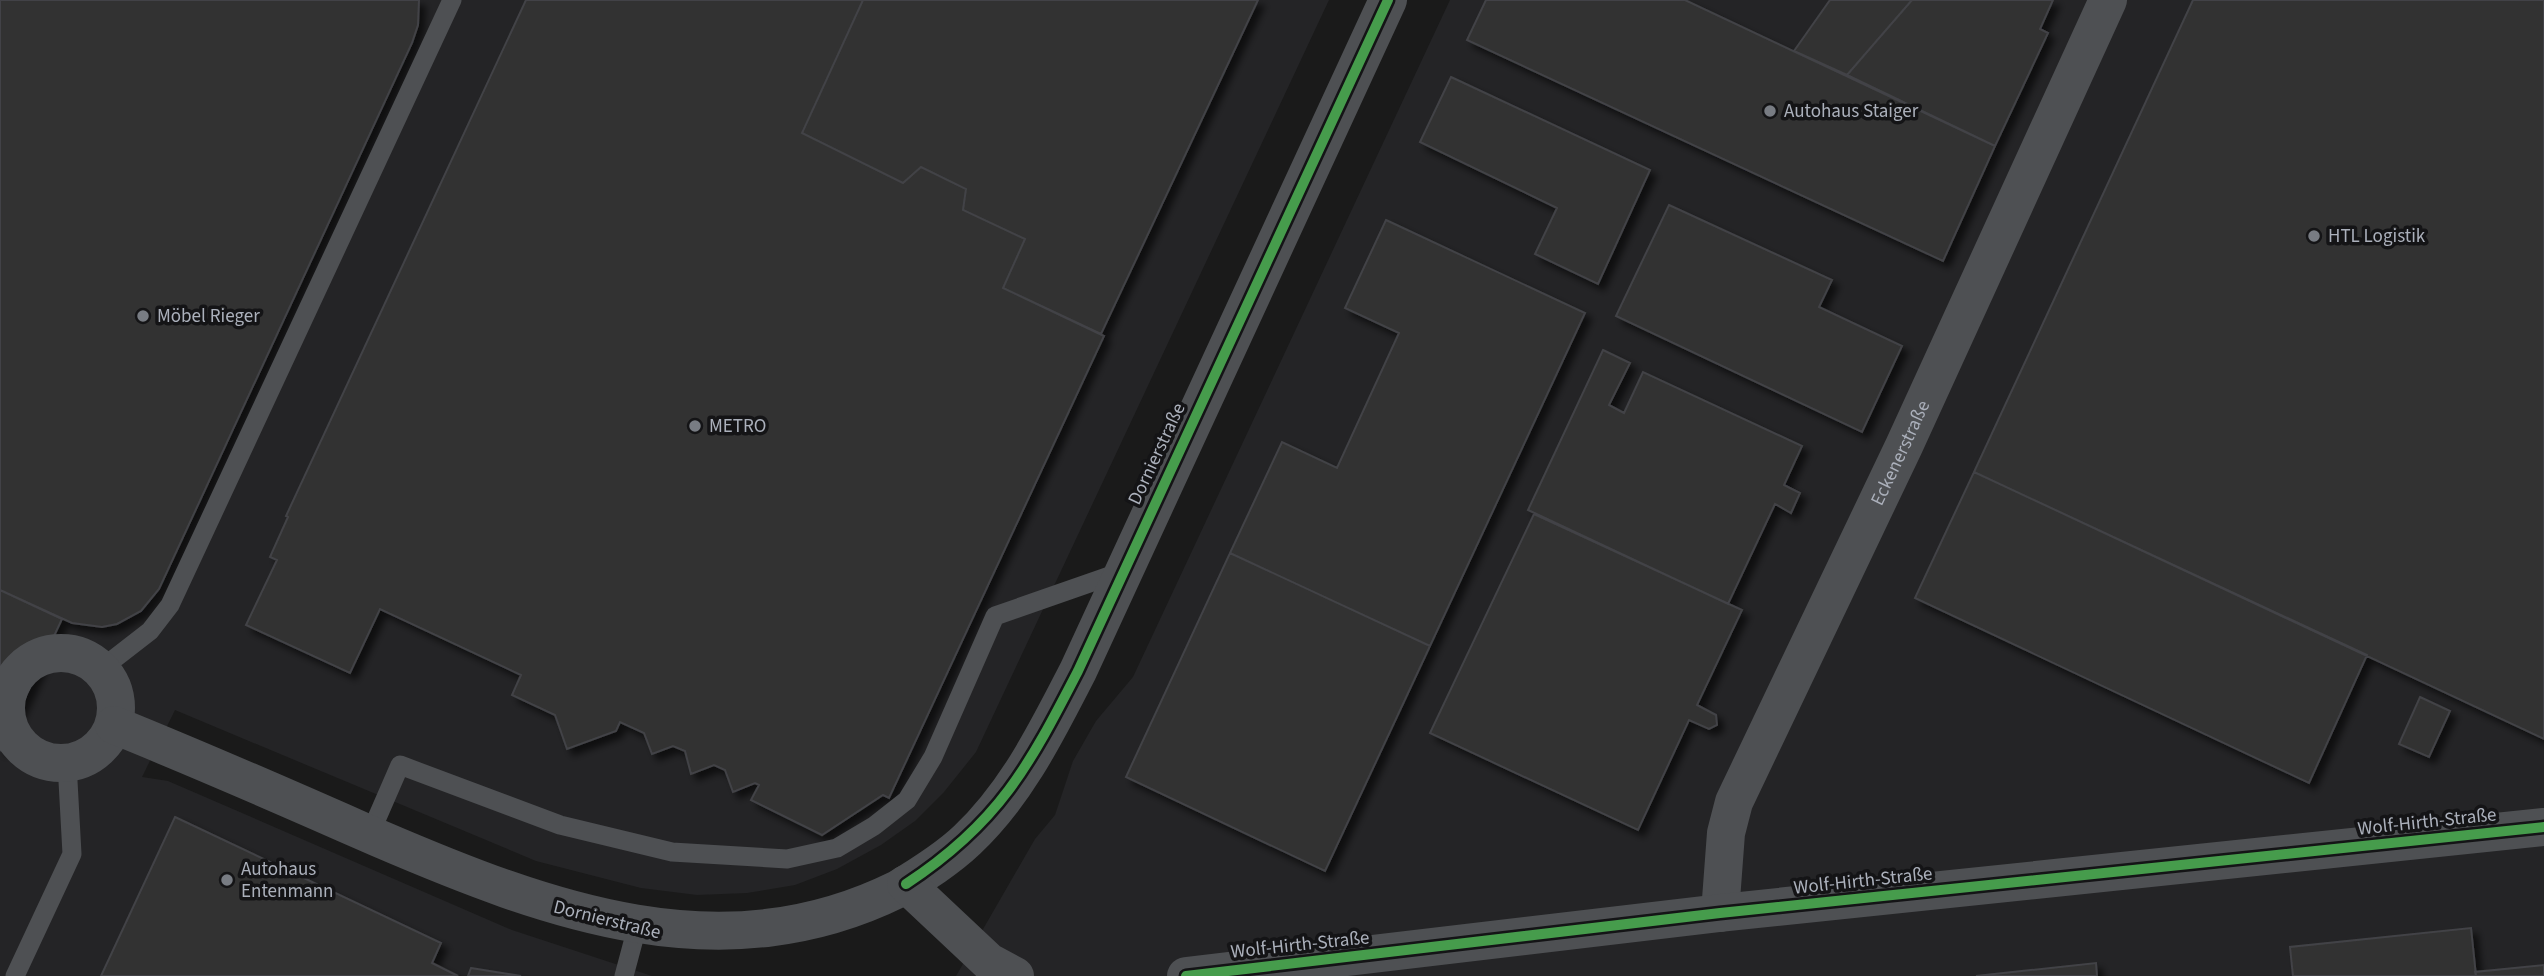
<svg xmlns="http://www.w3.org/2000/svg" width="2544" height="976" font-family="'Source Sans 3',sans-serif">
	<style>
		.built { fill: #242426 }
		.building { fill: #323232; stroke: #424346; stroke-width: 2; filter: url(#shadow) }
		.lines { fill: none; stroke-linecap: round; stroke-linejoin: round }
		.street-tunnel { stroke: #37383a; stroke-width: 38; stroke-dasharray: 38 19; stroke-linecap: butt }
		.lane { stroke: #4e5053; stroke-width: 19 }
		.street { stroke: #4e5053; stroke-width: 38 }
		.cycleway-casing { stroke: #141416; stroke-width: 15 }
		.cycleway { stroke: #469c4c; stroke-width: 10 }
		.poi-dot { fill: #787c83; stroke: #141416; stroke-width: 2.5 }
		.labels { text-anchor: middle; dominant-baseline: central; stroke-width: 7; stroke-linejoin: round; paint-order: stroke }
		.poi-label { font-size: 19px; fill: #abb0bb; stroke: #141416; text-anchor: start }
		.street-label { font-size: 19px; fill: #abb0bb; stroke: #141416 }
	</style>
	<defs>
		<filter id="shadow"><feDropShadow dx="6" dy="6" stdDeviation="3.5" flood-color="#0009"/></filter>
	</defs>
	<rect width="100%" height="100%" fill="#1a1a1a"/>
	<path class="built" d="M0,0H1329L976,752L944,792L915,821L881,845L837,869L795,885L747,893L697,895L641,888L536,861L175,710L142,777L168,781L512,930L652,976H0Z
		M1450,0H2544V976H956L1035,839L1055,815L1073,761L1096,721L1133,677Z"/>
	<path class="building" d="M0,0H419L418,25L412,43L159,589L141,611L117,624L102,627L72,623L0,590Z
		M526,0H863L802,133L903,183L921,167L966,189L963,210L1025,239L1003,288L1104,336L889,798L883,795L822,835L751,800L759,785L755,783L733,792L725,770L714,765L691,774L685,751L673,746L652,754L644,733L620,722L616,731L567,749L555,715L512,695L521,675L380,609L350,673L246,625L277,560L270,557L288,517L286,516Z
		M863,0H1258L1101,334L1003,288L1025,239L963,210L966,189L921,167L903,183L802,133Z
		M1486,0H1685L1995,146L1943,261L1467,40Z
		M1830,0H1912L1847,75L1794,51Z
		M1912,0H2053L2040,29L2048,33L1995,146L1847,75Z
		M2193,0H2544V739L1974,472Z
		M1451,77L1650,170L1598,284L1535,254L1557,208L1420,142Z
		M1669,205L1832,280L1819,307L1902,346L1862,432L1616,316Z
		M1386,220L1585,313L1430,646L1230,553L1282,442L1337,468L1399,333L1345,308Z
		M1603,350L1630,363L1609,405L1624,413L1643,372L1802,446L1784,485L1800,493L1791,513L1775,504L1728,604L1528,510Z
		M1974,472L2367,655L2309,783L1915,598Z
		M1534,514L1742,610L1697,705L1716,715L1717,725L1709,729L1689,720L1638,830L1430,733Z
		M1230,553L1430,646L1325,871L1126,777Z
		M0,590L62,619L0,751Z
		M2420,697L2450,711L2429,757L2399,744Z
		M175,817L441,943L432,963L458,976H101Z
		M2471,928L2476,976H2293L2290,947Z
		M2096,963L2097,976H1976Z
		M2544,965V976H2476L2475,972Z
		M471,968L521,976H468Z"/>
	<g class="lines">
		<path class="street-tunnel" d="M0,674L14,680"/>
		<path class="lane" d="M101,669L150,631L170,605L452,0
			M370,834L400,765L560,825L672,852L787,859L837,848L874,826L907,800L933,757L995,616L1121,572
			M15,976L72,854L67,763
			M624,976L636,931"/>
		<g class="street">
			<circle cx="61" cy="708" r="55"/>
			<path d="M114,725C203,761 290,799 378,838C548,911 722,976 898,889C923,874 947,859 967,840C1017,793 1047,731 1078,671L1388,0"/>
			<path d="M906,884L989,962L1015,976"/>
			<path id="s1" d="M1720,913L1726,833L1734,802L1904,446L2108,0"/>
			<path d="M1186,976L1720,913L2544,827"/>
		</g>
		<defs>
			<path id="cycleway" d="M906,884C999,823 1029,766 1078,671L1388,0
				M1186,976L1720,913L2544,827"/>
		</defs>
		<use href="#cycleway" class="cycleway-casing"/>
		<use href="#cycleway" class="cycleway"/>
	</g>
	<g class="poi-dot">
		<circle cx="1770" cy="111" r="7"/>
		<circle cx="2314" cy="236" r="7"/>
		<circle cx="143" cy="316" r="7"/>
		<circle cx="695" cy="426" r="7"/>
		<circle cx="227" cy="880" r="7"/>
	</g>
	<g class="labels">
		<g class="poi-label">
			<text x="1784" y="111">Autohaus Staiger</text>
			<text x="2328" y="236">HTL Logistik</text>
			<text x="157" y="316">Möbel Rieger</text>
			<text x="709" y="426">METRO</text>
			<text x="241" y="869">Autohaus<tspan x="241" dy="22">Entenmann</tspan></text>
		</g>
		<g class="street-label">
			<text stroke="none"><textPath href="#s1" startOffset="499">Eckenerstraße</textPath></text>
			<text transform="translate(1157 454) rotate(-65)">Dornierstraße</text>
			<text transform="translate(2427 822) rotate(-6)">Wolf-Hirth-Straße</text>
			<text transform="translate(1863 881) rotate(-6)">Wolf-Hirth-Straße</text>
			<text transform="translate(607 920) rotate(14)">Dornierstraße</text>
			<text transform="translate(1300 945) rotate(-6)">Wolf-Hirth-Straße</text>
		</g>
	</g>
</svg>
